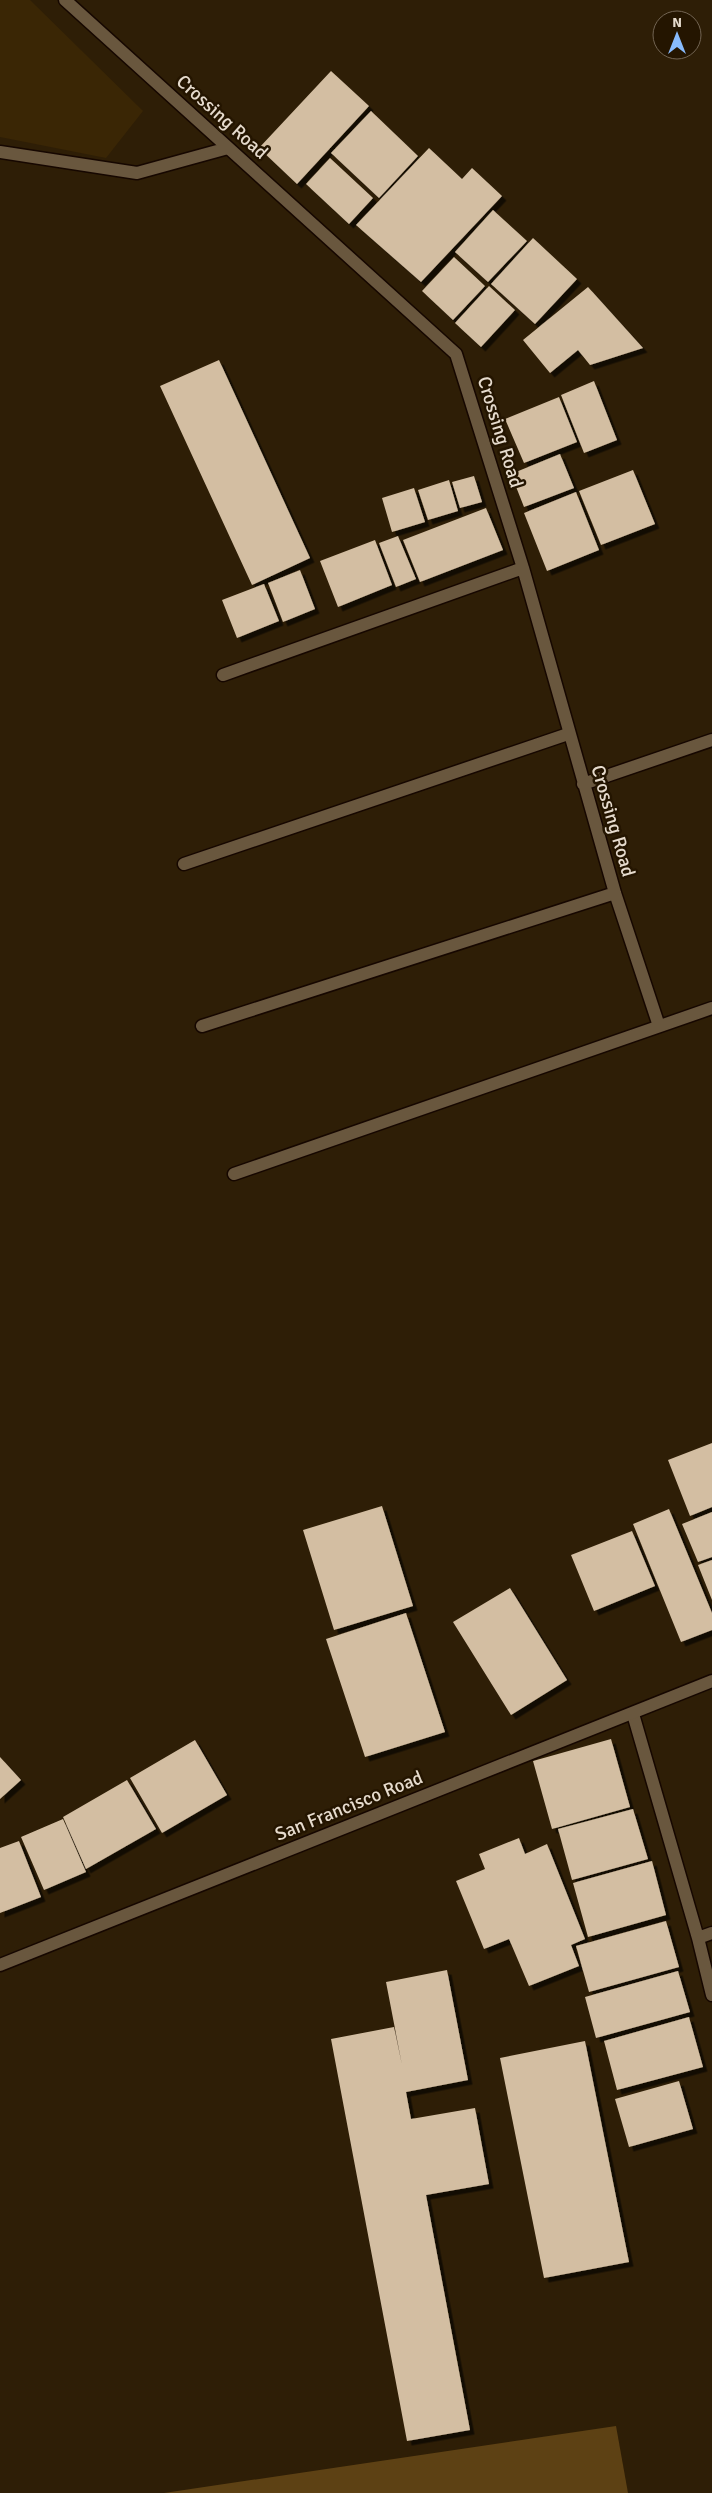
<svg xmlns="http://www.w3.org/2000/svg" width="712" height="2493" font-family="Signika,sans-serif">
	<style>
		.built { fill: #3a2605 }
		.green { fill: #5d4114 }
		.building { fill: #d3bea2; filter: url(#shadow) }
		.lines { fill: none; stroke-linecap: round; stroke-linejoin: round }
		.street-casing { stroke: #160700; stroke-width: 15 }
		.secondary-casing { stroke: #160700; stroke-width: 15 }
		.street { stroke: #69573e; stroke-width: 12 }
		.secondary { stroke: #69573e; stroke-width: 12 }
		.labels { text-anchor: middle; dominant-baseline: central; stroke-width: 5; stroke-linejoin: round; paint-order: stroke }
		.street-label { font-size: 19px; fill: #e6dbcd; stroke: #241500 }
	</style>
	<defs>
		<filter id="shadow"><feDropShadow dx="4.5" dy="4.5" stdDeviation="0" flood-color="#0009"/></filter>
	</defs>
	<rect width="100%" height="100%" fill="#2e1e06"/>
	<path class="built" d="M0,0H30L143,111L106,158L0,137Z"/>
	<path class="green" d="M616,2426L628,2493H164Z"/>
	<path class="building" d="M331,71L369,106L297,184L259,148Z
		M371,111L418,156L379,198L331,153Z
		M429,148L462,179L472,168L502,196L421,282L356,225Z
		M330,158L373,198L349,224L306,184Z
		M493,210L527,241L488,282L455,252Z
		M533,238L577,279L535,324L491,284Z
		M454,257L485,286L453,320L422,291Z
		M489,286L515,310L481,347L455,323Z
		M588,287L643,348L590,365L578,350L550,373L523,340Z
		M219,360L310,558L252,585L160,386Z
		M594,381L617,440L584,453L561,395Z
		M559,397L577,442L524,463L505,419Z
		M560,454L574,488L524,507L511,474Z
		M633,470L655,524L601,545L579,491Z
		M474,476L482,502L460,508L452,482Z
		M449,480L458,511L428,520L418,490Z
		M414,488L425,522L392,532L382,498Z
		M576,492L599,550L547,571L524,513Z
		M486,508L503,550L420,582L403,540Z
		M398,536L416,579L396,587L379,543Z
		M375,540L392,585L338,607L320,561Z
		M300,570L315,609L283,622L268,583Z
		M264,584L279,621L237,638L222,600Z
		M712,1443V1507L690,1516L668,1460Z
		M382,1506L413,1606L334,1630L303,1530Z
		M669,1509L712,1613V1630L681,1642L633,1524Z
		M712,1512V1557L698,1562L682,1524Z
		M632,1531L655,1586L594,1611L571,1555Z
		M712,1560V1600L698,1565Z
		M510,1588L567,1680L511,1715L453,1622Z
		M406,1613L445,1732L365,1757L326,1639Z
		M611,1739L630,1807L552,1829L533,1761Z
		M195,1740L227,1795L162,1833L130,1778Z
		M0,1757L21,1780L0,1799Z
		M127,1780L156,1829L86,1869L63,1817Z
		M633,1809L648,1859L572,1880L558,1829Z
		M63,1819L86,1872L44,1890L21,1837Z
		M519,1838L525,1854L547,1844L585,1939L571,1945L579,1966L529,1986L509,1939L484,1949L456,1881L485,1869L479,1854Z
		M19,1841L41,1897L0,1913V1848Z
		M652,1861L666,1915L588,1937L573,1883Z
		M666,1921L679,1967L589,1992L576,1946Z
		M447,1970L468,2080L406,2092L411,2119L475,2108L489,2184L426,2195L470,2430L407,2441L331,2039L394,2027L402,2065L386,1982Z
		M678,1971L690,2012L596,2038L585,1997Z
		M689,2017L703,2067L617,2090L604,2041Z
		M585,2041L629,2262L544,2278L500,2058Z
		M679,2081L693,2129L629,2147L615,2099Z"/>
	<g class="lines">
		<defs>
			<path id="street" d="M65,0L456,354L523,568L615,893L659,1026
				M0,152L137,173L228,148
				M223,675L523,568
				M583,784L712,740
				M184,864L568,734
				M202,1026L615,893
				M234,1174L712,1008
				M633,1714L698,1938L712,1995
				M698,1938L712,1933"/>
			<path id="secondary" d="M0,1965L712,1681"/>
		</defs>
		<use href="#street" class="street-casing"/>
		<use href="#secondary" class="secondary-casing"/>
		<use href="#street" class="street"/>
		<use href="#secondary" class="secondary"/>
	</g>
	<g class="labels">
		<g class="street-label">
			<text transform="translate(222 117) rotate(42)">Crossing Road</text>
			<text transform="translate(500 432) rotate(73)">Crossing Road</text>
			<text transform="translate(613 821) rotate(74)">Crossing Road</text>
			<text transform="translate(349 1806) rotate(-22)">San Francisco Road</text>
		</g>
	</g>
	<g transform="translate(677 35)"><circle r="24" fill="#241500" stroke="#726452"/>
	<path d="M0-4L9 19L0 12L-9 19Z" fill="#88bbfc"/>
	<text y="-8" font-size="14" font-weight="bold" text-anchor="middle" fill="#e6dbcd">N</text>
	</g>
</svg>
